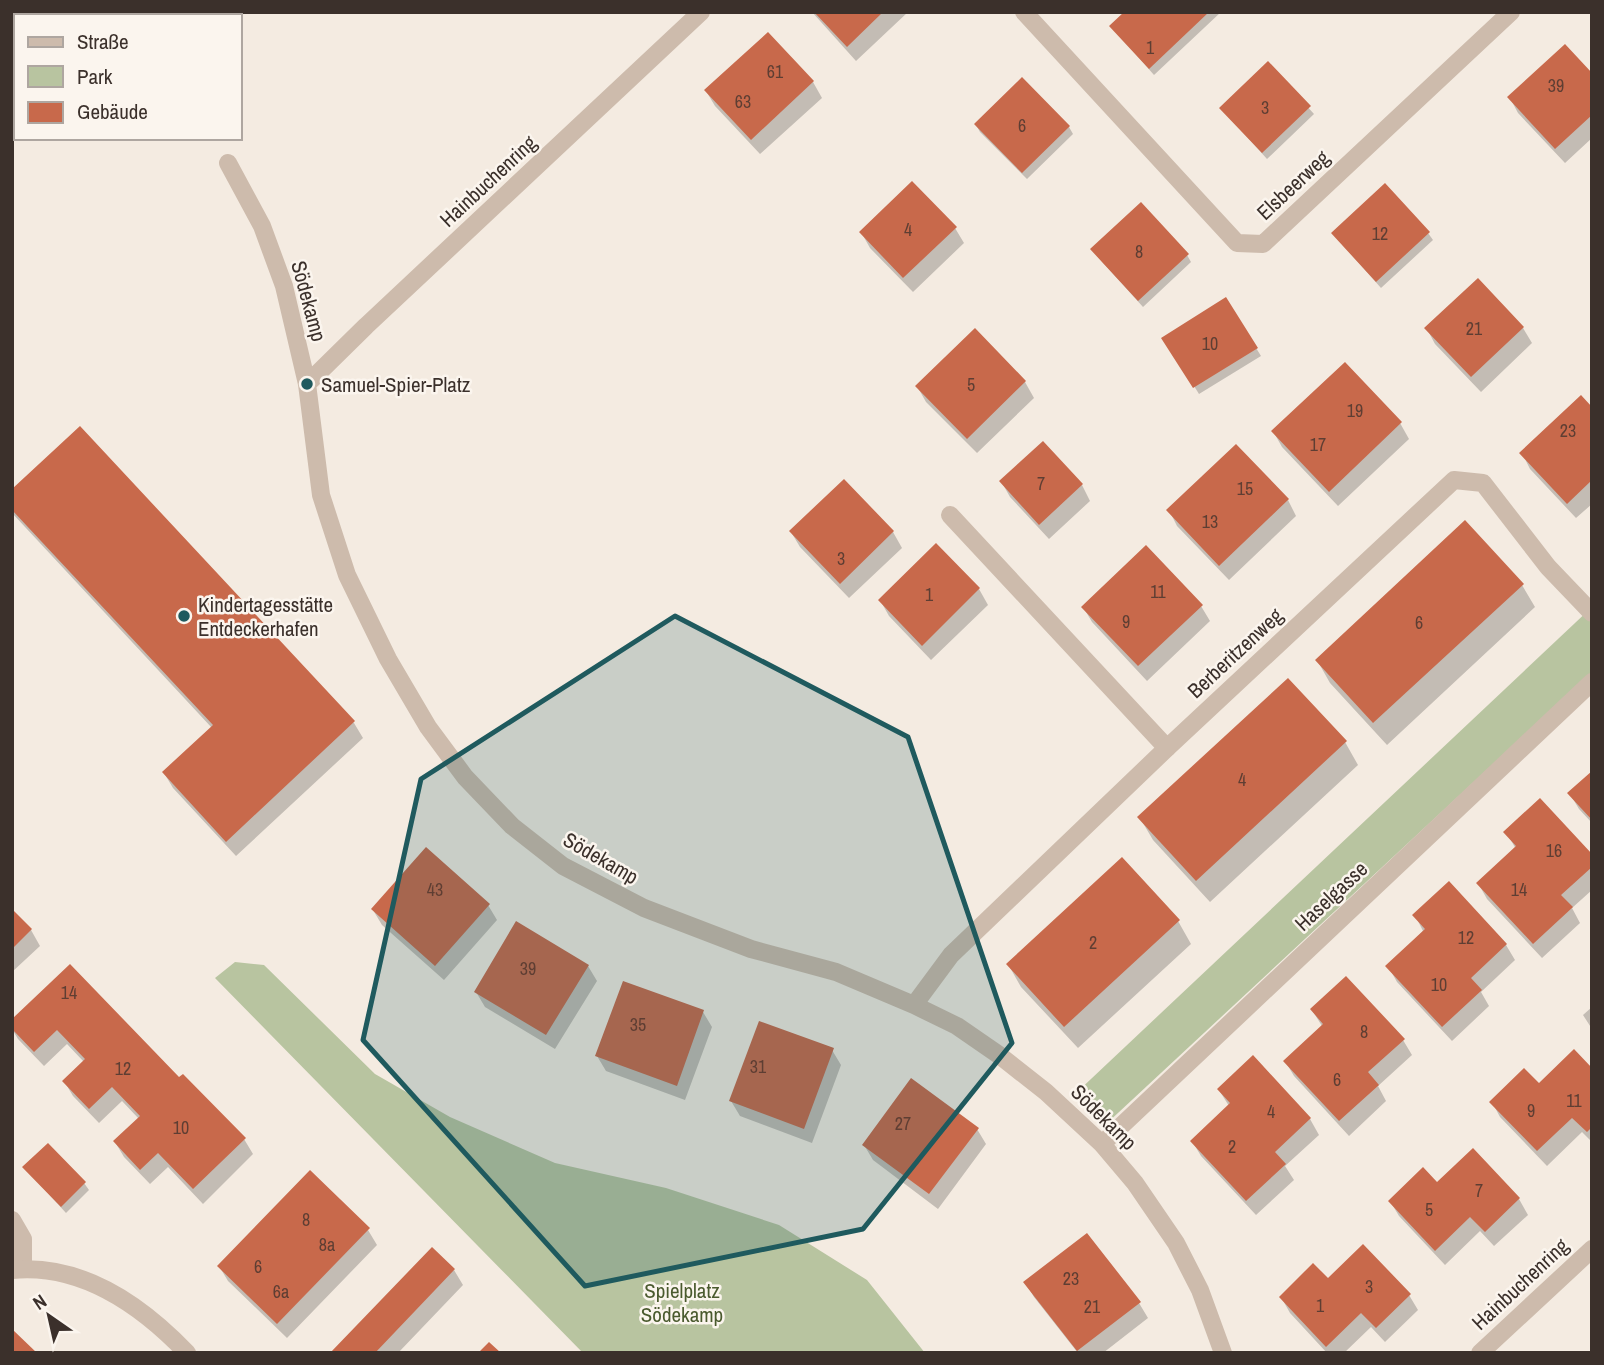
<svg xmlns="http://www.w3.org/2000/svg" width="1604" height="1365" font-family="'Archivo Narrow',sans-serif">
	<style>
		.green { fill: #b8c4a0 }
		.shadow { fill: #0003 }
		.building { fill: #c8694b }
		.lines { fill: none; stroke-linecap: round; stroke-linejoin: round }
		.service { stroke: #cdbbac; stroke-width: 18 }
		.minor { stroke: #cdbbac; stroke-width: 18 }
		.marked { fill: #1f5a5e; fill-opacity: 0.2; stroke: #1f5a5e; stroke-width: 5; stroke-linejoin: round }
		.poi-dot { fill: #1f5a5e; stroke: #fbf5ee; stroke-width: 2.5 }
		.labels { text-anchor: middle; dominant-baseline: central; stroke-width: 5; stroke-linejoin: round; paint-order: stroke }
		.number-label { font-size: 18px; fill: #5e3e33 }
		.street-label { font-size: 21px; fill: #3b302b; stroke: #fbf5ee }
		.poi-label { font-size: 21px; fill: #3b302b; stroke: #fbf5ee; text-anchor: start }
		.park-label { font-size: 21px; fill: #4a5a2e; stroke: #fbf5ee }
	</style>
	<rect width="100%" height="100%" fill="#f4ebe1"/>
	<path class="green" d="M1592,607V672L1104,1126L1074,1095Z
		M235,962L264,965L375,1074L450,1117L555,1163L666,1188L779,1225L867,1280L925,1353H583L215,978Z"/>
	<path class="shadow" d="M812,12H908L856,61Z
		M1127,12H1221L1154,75L1111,26Z
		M767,34L813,82L822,98L760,154L715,106L706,91Z
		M1268,63L1314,114L1267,159L1221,108Z
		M1592,75V138L1565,163L1518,113L1510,98Z
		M976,125L1069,127L1073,134L1027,179L980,132Z
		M955,228L964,243L913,292L870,248L861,232Z
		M1428,233L1433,240L1381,288L1333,234Z
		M1187,255L1191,262L1143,307L1097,256Z
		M1478,281L1523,328L1532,343L1481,392L1435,344L1427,329Z
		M1226,299L1261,356L1199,394L1164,338Z
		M975,331L1025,382L1034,398L977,453L926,402L917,386Z
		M1592,410V504L1576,518L1530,469L1522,453Z
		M1400,423L1409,439L1338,506L1282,447L1273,431Z
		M80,429L354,723L363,738L236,856L173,788L164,773L212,728L12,513V492Z
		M1043,443L1082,485L1090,501L1049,539L1010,497L1001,481Z
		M844,482L893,532L902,548L849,598L800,547L791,532Z
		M1288,500L1296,516L1229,580L1177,526L1169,510Z
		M936,545L979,589L988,605L931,660L889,616L880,600Z
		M1522,585L1535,607L1387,745L1330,683L1317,660Z
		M1201,606L1210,621L1147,681L1092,622L1083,607Z
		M1345,742L1358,765L1210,902L1153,840L1140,818Z
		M1592,773V823L1579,809L1570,794Z
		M1506,832L1592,857V890L1572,908L1580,923L1542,958L1487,899L1478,883L1516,849Z
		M1449,884L1506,945L1515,960L1481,992L1489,1006L1452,1041L1397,982L1388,966L1423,931L1415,915Z
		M488,905L497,920L444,980L382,925L373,910Z
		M12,911L31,930L40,946L12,972Z
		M1178,921L1191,944L1078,1048L1021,987L1008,964Z
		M588,966L597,981L555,1049L485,1007L476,992Z
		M70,967L179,1079L244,1139L253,1154L203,1204L168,1167L150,1184L124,1157L115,1142L139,1119L122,1101L99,1123L73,1096L64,1081L84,1062L67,1044L44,1066L18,1039L12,1029Z
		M1592,1007V1029L1583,1015Z
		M1312,1010L1403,1040L1412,1055L1378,1086L1386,1101L1349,1136L1294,1076L1285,1061L1322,1026Z
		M703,1012L712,1027L685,1100L606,1071L597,1056Z
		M832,1050L841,1065L812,1143L740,1116L731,1101Z
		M1253,1058L1310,1119L1319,1135L1285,1166L1294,1180L1256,1215L1201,1156L1192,1141L1229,1106L1219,1090Z
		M1592,1070V1142L1582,1132L1547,1166L1500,1117L1492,1102L1539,1085Z
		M977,1129L986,1144L938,1209L873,1160L864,1145Z
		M1472,1151L1519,1199L1528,1215L1494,1246L1480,1231L1445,1265L1399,1216L1390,1201L1437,1184Z
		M24,1167L84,1183L89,1190L66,1213Z
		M368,1230L377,1245L287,1338L228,1281L219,1266Z
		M454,1270L463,1285L398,1353H332Z
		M1328,1280L1409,1295L1418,1310L1385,1342L1371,1327L1344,1353H1327L1290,1313L1281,1297Z
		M1025,1282L1139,1303L1148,1318L1103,1353H1078L1034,1297Z"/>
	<path class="building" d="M814,12H883L847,47Z
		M1124,12H1209L1149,69L1109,26Z
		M768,32L814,81L751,140L704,90Z
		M1565,44L1592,73V115L1555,149L1507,97Z
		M1268,61L1311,106L1262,153L1219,108Z
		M1022,77L1070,126L1022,173L974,124Z
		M912,181L957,227L903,278L859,232Z
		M1385,183L1430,232L1376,282L1331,233Z
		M1141,202L1189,254L1138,301L1090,249Z
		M1478,278L1524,327L1471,377L1424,328Z
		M1226,297L1258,348L1193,388L1161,338Z
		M975,328L1026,381L967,439L915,386Z
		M1345,362L1402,422L1329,492L1271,431Z
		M1581,395L1592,407V480L1567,504L1519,453Z
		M80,426L355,721L226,842L162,772L213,725L12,510V489Z
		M1043,441L1083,484L1039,525L999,481Z
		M1236,444L1289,499L1219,566L1166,510Z
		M844,479L894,531L840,584L789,531Z
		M1465,520L1524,584L1373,723L1315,660Z
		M936,543L980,588L922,646L878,600Z
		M1146,545L1203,605L1138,666L1081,607Z
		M1288,678L1347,741L1196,881L1137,817Z
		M1592,771V820L1567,793Z
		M1540,798L1592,854V867L1561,895L1573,907L1533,944L1476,883L1516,846L1503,832Z
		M426,847L490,904L435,966L371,909Z
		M1122,857L1180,920L1064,1027L1006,964Z
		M1449,881L1507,944L1471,978L1482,990L1442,1027L1385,966L1425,929L1412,915Z
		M12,909L32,929L12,949Z
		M516,921L589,965L546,1035L474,992Z
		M70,964L179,1077L183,1074L246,1138L193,1189L158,1153L140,1170L113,1141L140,1116L112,1087L89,1109L62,1081L85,1059L57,1030L34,1052L12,1029V1019Z
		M1346,976L1405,1039L1368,1072L1379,1085L1339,1121L1283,1061L1323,1024L1310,1009Z
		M623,981L704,1010L677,1086L595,1056Z
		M759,1021L834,1048L804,1129L729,1101Z
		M1574,1049L1592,1068V1127L1587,1132L1572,1118L1537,1151L1489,1102L1524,1068L1539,1083Z
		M1253,1055L1311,1118L1275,1152L1286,1164L1246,1201L1190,1141L1230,1103L1217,1089Z
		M911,1078L979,1128L929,1194L862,1145Z
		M48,1143L86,1182L61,1207L22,1167Z
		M1473,1148L1520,1198L1485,1232L1470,1217L1435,1251L1388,1201L1423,1167L1437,1182Z
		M310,1170L370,1228L277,1324L217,1266Z
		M1087,1233L1141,1302L1077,1351L1023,1282Z
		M1363,1244L1411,1294L1376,1328L1361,1313L1326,1347L1279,1297L1313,1263L1328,1278Z
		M432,1247L455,1269L375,1353H330Z
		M12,1329L37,1353H12Z
		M489,1342L501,1353H478Z"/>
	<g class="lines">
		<path class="service" d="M950,515L1167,748
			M12,1220L23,1239V1268"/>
		<path class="minor" d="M1024,12L1237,243L1263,244L1511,12
			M228,163L262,226L284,286L307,384L321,495L347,575L388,659L428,727L465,777L512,826L563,866L644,908L751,949L836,972L914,1005L957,1026L999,1055L1046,1092L1102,1144L1135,1183L1176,1243L1200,1290L1223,1353
			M307,384L366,326L701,12
			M914,1005L951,955L1167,748L1454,480L1483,483L1548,567L1592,613
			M1102,1144L1592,682
			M12,1270C82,1263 141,1305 187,1353
			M1480,1353L1592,1249"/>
	</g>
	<path class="marked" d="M675,616L908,737L1012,1043L863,1229L585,1286L363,1040L421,779Z"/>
	<g class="poi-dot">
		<circle cx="307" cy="384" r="7"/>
		<circle cx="184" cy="616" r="7"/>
	</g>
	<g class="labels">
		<g class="number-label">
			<text x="1150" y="47">1</text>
			<text x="775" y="71">61</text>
			<text x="1556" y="85">39</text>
			<text x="743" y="101">63</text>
			<text x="1265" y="107">3</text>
			<text x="1022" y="125">6</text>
			<text x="908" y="229">4</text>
			<text x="1380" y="233">12</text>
			<text x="1139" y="251">8</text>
			<text x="1474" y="328">21</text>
			<text x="1210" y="343">10</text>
			<text x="971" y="384">5</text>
			<text x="1355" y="410">19</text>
			<text x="1568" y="430">23</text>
			<text x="1318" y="444">17</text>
			<text x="1041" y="483">7</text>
			<text x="1245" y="488">15</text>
			<text x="1210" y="521">13</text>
			<text x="841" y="558">3</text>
			<text x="1158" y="591">11</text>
			<text x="929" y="594">1</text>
			<text x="1126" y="621">9</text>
			<text x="1419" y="622">6</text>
			<text x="1242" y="779">4</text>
			<text x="1554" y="850">16</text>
			<text x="435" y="889">43</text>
			<text x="1519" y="889">14</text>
			<text x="1466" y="937">12</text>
			<text x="1093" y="942">2</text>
			<text x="528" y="968">39</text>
			<text x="1439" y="984">10</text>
			<text x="69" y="992">14</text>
			<text x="638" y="1024">35</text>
			<text x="1364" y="1031">8</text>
			<text x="758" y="1066">31</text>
			<text x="123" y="1068">12</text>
			<text x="1337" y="1079">6</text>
			<text x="1574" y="1100">11</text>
			<text x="1531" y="1110">9</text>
			<text x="1271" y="1111">4</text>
			<text x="903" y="1123">27</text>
			<text x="181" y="1127">10</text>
			<text x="1232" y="1146">2</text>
			<text x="1479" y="1190">7</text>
			<text x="1429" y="1209">5</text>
			<text x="306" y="1219">8</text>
			<text x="327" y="1244">8a</text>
			<text x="258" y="1266">6</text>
			<text x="1071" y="1278">23</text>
			<text x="1369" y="1286">3</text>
			<text x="281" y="1291">6a</text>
			<text x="1320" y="1305">1</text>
			<text x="1092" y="1306">21</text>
		</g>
		<g class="street-label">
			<text transform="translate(488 181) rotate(-43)">Hainbuchenring</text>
			<text transform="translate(1293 185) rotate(-43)">Elsbeerweg</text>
			<text transform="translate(309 301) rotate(75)">Södekamp</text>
			<text transform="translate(1235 653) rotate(-43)">Berberitzenweg</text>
			<text transform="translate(601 858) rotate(30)">Södekamp</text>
			<text transform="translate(1331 896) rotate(-43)">Haselgasse</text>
			<text transform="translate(1104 1117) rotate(45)">Södekamp</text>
			<text transform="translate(1520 1284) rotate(-43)">Hainbuchenring</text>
		</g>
		<g class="poi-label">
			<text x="321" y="384">Samuel-Spier-Platz</text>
			<text x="198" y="604">Kindertagesstätte<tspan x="198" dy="24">Entdeckerhafen</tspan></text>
		</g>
		<g class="park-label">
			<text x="682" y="1290">Spielplatz<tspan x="682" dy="24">Södekamp</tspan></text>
		</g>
	</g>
	<rect width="1604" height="1365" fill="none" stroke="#3b302b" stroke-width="28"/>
	<rect x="14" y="14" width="228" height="126" fill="#fbf5ee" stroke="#aea6a0" stroke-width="2"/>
	<rect x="28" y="37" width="35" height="10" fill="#cdbbac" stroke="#aea6a0" stroke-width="2"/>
	<text x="77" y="49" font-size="21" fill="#3b302b">Straße</text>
	<rect x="28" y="66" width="35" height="21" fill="#b8c4a0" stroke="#aea6a0" stroke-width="2"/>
	<text x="77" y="84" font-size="21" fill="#3b302b">Park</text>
	<rect x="28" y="102" width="35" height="21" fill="#c8694b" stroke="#aea6a0" stroke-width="2"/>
	<text x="77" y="119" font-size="21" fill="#3b302b">Gebäude</text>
	<g transform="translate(49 1316) rotate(326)" stroke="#fbf5ee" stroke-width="5" paint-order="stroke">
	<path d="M0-5L12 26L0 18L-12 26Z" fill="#3b302b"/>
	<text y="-10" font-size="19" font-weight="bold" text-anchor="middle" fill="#3b302b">N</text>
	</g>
</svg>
